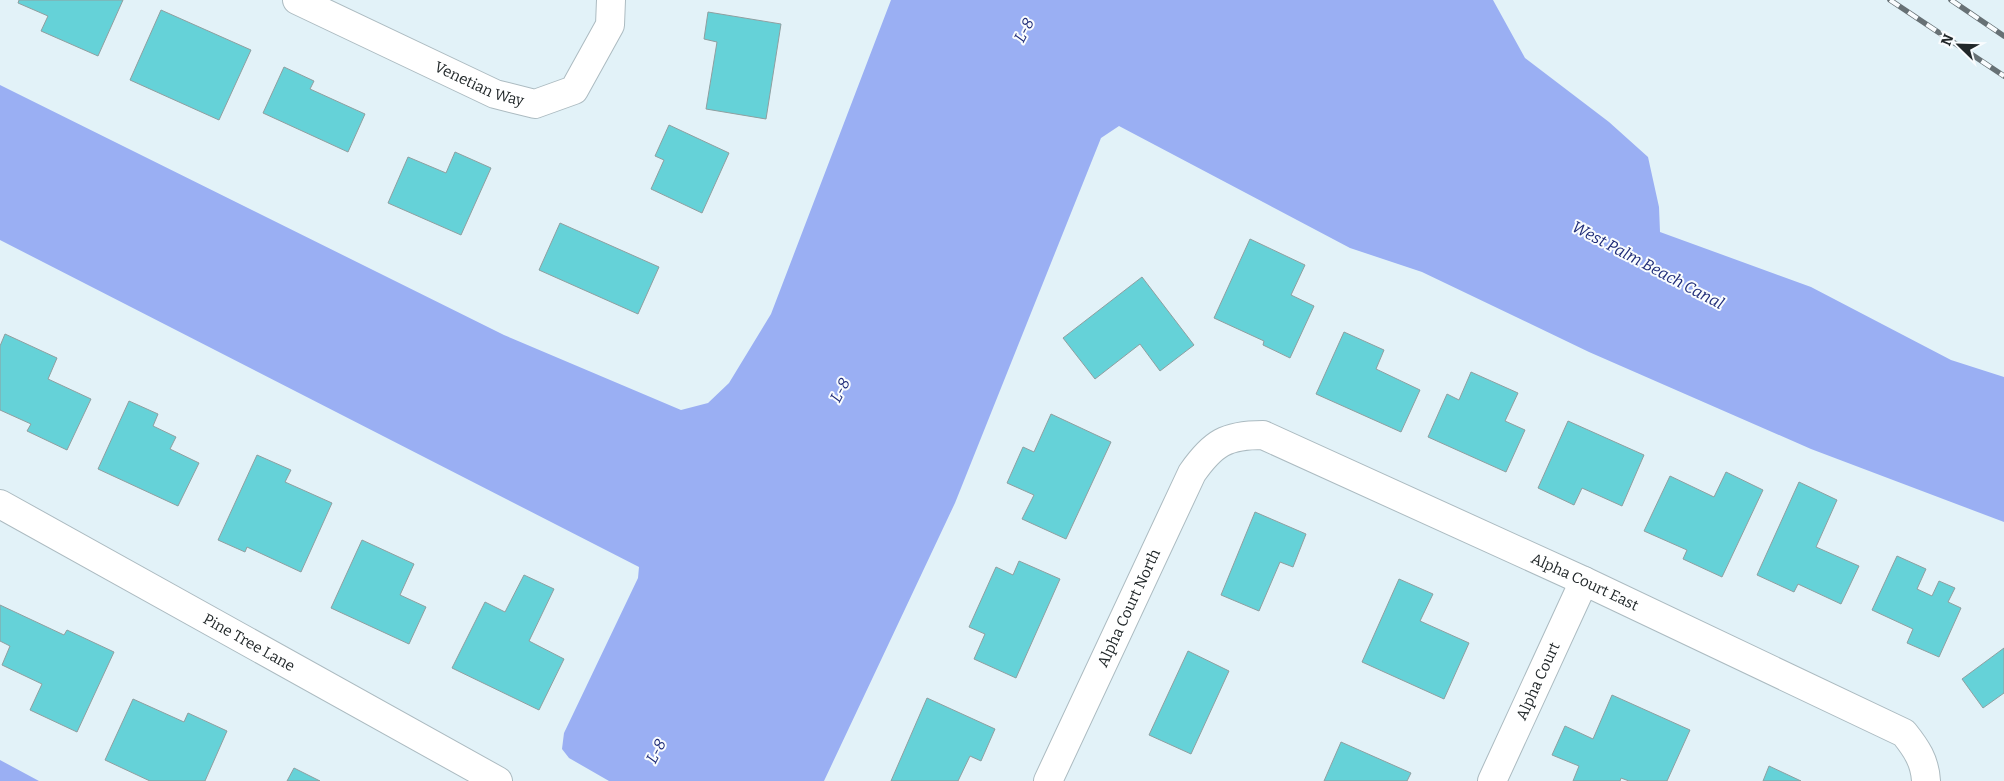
<svg xmlns="http://www.w3.org/2000/svg" width="2004" height="781" font-family="Bitter,serif">
	<style>
		.water { fill: #9aaff3 }
		.building { fill: #65d2d8; stroke: #8f9fa0 }
		.lines { fill: none; stroke-linecap: round; stroke-linejoin: round }
		.street-casing { stroke: #acbbc1; stroke-width: 30 }
		.street { stroke: #fff; stroke-width: 28 }
		.rail-casing { stroke: #677175; stroke-width: 5.5 }
		.rail { stroke: #f9fcfe; stroke-width: 4; stroke-dasharray: 11; stroke-linecap: butt }
		.labels { text-anchor: middle; dominant-baseline: central; stroke-width: 4; stroke-linejoin: round; paint-order: stroke }
		.street-label { font-size: 15px; fill: #212729; stroke: #f9fcfe }
		.water-label { font-size: 16px; font-style: italic; fill: #1f2c78; stroke: #f9fcfe }
	</style>
	<rect width="100%" height="100%" fill="#e2f2f8"/>
	<path class="water" d="M891,0H1493L1525,58L1609,122L1648,157L1659,207L1660,232L1811,287L1951,360L2004,377V522L1811,449L1589,352L1422,272L1350,248L1119,126L1101,138L955,503L824,781H609L569,758L562,749L564,733L638,578L639,567L0,240V85L504,335L681,410L708,403L729,383L771,314Z
		M0,760L39,781H0Z"/>
	<path class="building" d="M19,0H123L98,56L41,31L48,16L18,3Z
		M161,10L251,50L219,120L130,80Z
		M708,12L781,24L766,119L706,109L717,42L704,39Z
		M284,67L314,81L310,89L365,114L348,152L263,113Z
		M669,125L729,153L702,213L651,189L664,160L655,156Z
		M455,152L491,168L461,235L388,203L408,157L446,173Z
		M560,223L659,267L638,314L539,270Z
		M1250,239L1305,265L1291,295L1314,306L1290,358L1263,345L1264,341L1214,318Z
		M1142,277L1194,345L1160,371L1140,344L1095,379L1063,338Z
		M1344,332L1384,350L1376,369L1420,390L1401,432L1316,394Z
		M5,334L57,358L48,379L91,399L67,450L27,431L31,424L0,410V346Z
		M1471,372L1518,393L1505,421L1525,430L1506,472L1428,437L1447,394L1459,400Z
		M129,401L158,414L153,426L176,437L170,449L199,463L178,506L98,469Z
		M1051,414L1111,442L1066,539L1022,519L1034,495L1007,483L1023,447L1034,452Z
		M1568,421L1644,455L1622,506L1582,488L1574,505L1538,488Z
		M257,455L291,470L285,482L332,503L301,572L247,547L245,552L218,540Z
		M1726,472L1763,490L1722,577L1683,559L1687,550L1644,531L1670,476L1714,497Z
		M1799,482L1837,500L1816,547L1859,566L1841,604L1798,584L1794,592L1757,575Z
		M1255,512L1306,534L1293,567L1280,562L1259,611L1221,595Z
		M362,540L414,564L400,595L426,607L409,644L331,608Z
		M1897,556L1926,569L1917,589L1932,596L1939,581L1955,588L1948,602L1961,608L1939,657L1907,643L1913,629L1872,610Z
		M1019,561L1060,579L1016,678L974,659L985,634L969,627L996,567L1013,575Z
		M524,575L554,589L529,641L564,659L539,710L452,668L485,602L505,612Z
		M1399,579L1433,594L1420,621L1469,643L1444,699L1362,662Z
		M0,605L64,635L67,630L114,652L77,732L30,710L42,684L2,665L10,646L0,641Z
		M2004,648V693L1983,708L1962,679Z
		M1188,651L1229,671L1191,754L1149,735Z
		M1612,695L1690,730L1667,781H1629L1621,778L1620,781H1573L1579,766L1552,755L1565,726L1593,739Z
		M927,698L995,729L981,761L970,756L958,781H891Z
		M133,699L184,722L188,713L227,731L205,781H150L105,760Z
		M1341,742L1411,773L1407,781H1324Z
		M1769,766L1801,781H1763Z
		M294,768L320,781H287Z"/>
	<g class="lines">
		<defs>
			<g id="street">
				<path id="s1" d="M297,0L495,94L535,104L574,90L610,25L611,0"/>
				<path id="s2" d="M0,504L498,781"/>
				<path id="s3" d="M1048,781L1192,473C1213,443 1226,435 1263,435L1584,581L1904,733C1916,748 1925,761 1926,781"/>
				<path id="s4" d="M1492,781L1584,581"/>
			</g>
		</defs>
		<use href="#street" class="street-casing"/>
		<use href="#street" class="street"/>
		<defs>
			<path id="rail" d="M1890,0L2004,76
				M1951,0L2004,36"/>
		</defs>
		<use href="#rail" class="rail-casing"/>
		<use href="#rail" class="rail"/>
	</g>
	<g class="labels">
		<g class="street-label">
			<text stroke="none"><textPath href="#s1" startOffset="201">Venetian Way</textPath></text>
			<text stroke="none"><textPath href="#s3" startOffset="779">Alpha Court East</textPath></text>
			<text stroke="none"><textPath href="#s3" startOffset="191">Alpha Court North</textPath></text>
			<text stroke="none"><textPath href="#s2" startOffset="285">Pine Tree Lane</textPath></text>
			<text stroke="none"><textPath href="#s4" startOffset="110">Alpha Court</textPath></text>
		</g>
		<g class="water-label">
			<text transform="translate(1024 30) rotate(-63)">L-8</text>
			<text transform="translate(1648 265) rotate(28)">West Palm Beach Canal</text>
			<text transform="translate(840 390) rotate(-63)">L-8</text>
			<text transform="translate(656 751) rotate(-63)">L-8</text>
		</g>
	</g>
	<g transform="translate(1959 45) rotate(293)" stroke="#f9fcfe" stroke-width="4" paint-order="stroke">
	<path d="M0-4L9 19L0 12L-9 19Z" fill="#212729"/>
	<text y="-8" font-size="14" font-weight="bold" text-anchor="middle" fill="#212729">N</text>
	</g>
</svg>
